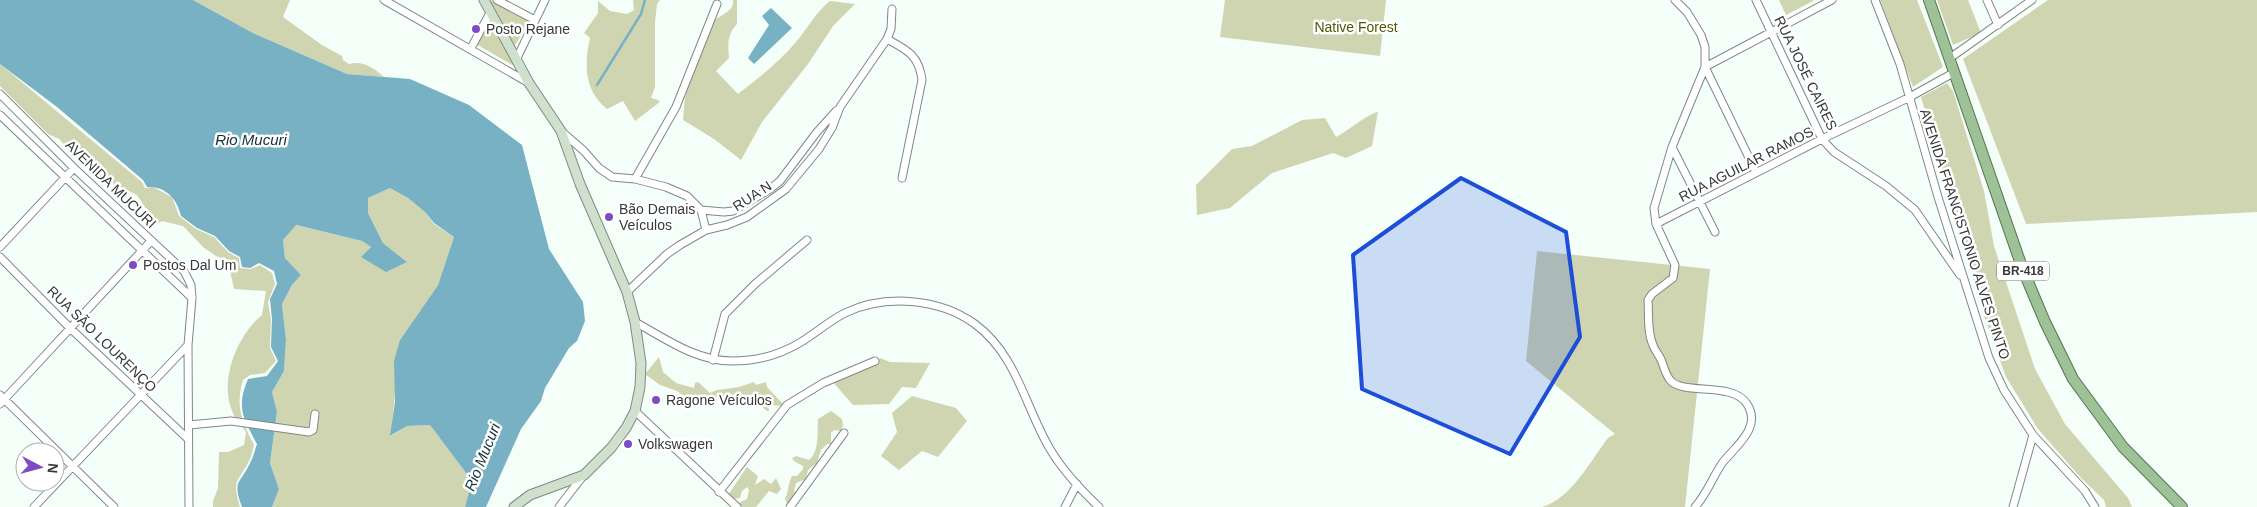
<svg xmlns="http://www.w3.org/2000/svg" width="2257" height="507" font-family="Arial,sans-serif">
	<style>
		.green { fill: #cfd5b0 }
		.water { fill: #77b1c3 }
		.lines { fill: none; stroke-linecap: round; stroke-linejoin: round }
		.stream { stroke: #77b1c3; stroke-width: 2.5 }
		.street-casing { stroke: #7f8884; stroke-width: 9 }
		.secondary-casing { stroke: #7f8884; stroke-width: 11 }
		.primary-casing { stroke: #50774a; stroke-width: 12 }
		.street { stroke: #fff; stroke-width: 7 }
		.secondary { stroke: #cfe0cc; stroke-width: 9 }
		.primary { stroke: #9ec198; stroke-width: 10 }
		.marked { fill: #1d4ed8; fill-opacity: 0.2; stroke: #1d4ed8; stroke-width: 4; stroke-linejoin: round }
		.poi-dot { fill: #7d4cc4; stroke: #fff; stroke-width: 2 }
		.labels { text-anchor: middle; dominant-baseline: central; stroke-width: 5; stroke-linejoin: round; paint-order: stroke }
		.shield { fill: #fff; stroke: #727474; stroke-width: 1 }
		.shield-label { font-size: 12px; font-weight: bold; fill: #363938 }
		.park-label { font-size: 14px; fill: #525809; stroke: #fff }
		.poi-label { font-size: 14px; fill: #363938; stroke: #fff; text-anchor: start }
		.street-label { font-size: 14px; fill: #363938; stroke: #fff }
		.water-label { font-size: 15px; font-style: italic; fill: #133039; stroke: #fff }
	</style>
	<rect width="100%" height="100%" fill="#f5fffa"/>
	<path class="green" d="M193,0H290L283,17L322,45L342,56L343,60L349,64C363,60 374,68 384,77L347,74L253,33Z
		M491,0L531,20L515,45L512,46L490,3Z
		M633,0H660L657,4L655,23V87L651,98L658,100L660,102L635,121L623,101L607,109C584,91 584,64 590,38L584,33L598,13V1L610,11L627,14L634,10Z
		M733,0H737V24C727,35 728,44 729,58L716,71L738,94C759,78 779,62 796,42C808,28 815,13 830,1L855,4L833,26L808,64L762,122L741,160L714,139L683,120C684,111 684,101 686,93C690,75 703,40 712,24C718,14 735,13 733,0Z
		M1225,0H1386L1380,56L1220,37Z
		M1779,0H1815L1786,15Z
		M1880,0H1917L1943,67L1913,87Z
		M1937,0H1968L1981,33L1953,45Z
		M2048,0H2257V212L2026,224L1963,59Z
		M491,22L514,64L512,65L476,44Z
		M0,64L142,182L145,188L153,187L172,197L179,216L196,229L214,237L228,252L239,258L240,268L250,269L260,265L272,273L275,284L268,302L271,320L270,348L276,361L265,373L250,375L243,380C235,407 242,421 254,445C252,452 251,459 247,465C235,484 233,483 240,507H213V501L218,488L219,452H228L244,445L246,432C242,426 236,420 233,413C218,382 237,335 262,315L266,291L234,289L228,261L216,256L203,247L183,226L162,221L156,225L145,219V207L137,195L102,178L80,162L59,139L48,134L0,86Z
		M1947,83L1953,91L1984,191L1994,246L2035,369L2065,424L2128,498L2132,507H2106L2104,500L2081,478L2038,429L2006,377L1984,316L1921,97Z
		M1378,112L1372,146L1346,158L1333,153L1272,173L1230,208L1197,215L1196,185L1232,149L1252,146L1302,120L1325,118L1336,137C1348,131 1367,114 1378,112Z
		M390,188L408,198L425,212L434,224L454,237L438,285L400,340L391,436L407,426L430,425L472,481L465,507H272L279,489L270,463L277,413L272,392L284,371L286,340L282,304L292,285L301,275L285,258L283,240L295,225L362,241L371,247L362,257L386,271L407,262L383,243L368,213V198Z
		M1537,251L1710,269L1685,507H1542C1572,498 1590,461 1608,438L1615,434L1526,361Z
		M659,357L663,372L676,383L694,388L695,383L698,382L710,393L717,390L739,387L754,382L756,385L766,382L767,387L783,404L782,406L768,405L769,411H767L753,399L748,404L744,402L740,396L724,400L714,396L703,401L695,398L689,400L677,391L660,385L645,374Z
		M880,358L890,362L930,363L916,388L902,387L889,404L853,405L832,381L878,362Z
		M912,396L956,408L967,421L938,457L922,451L899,470L881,456L897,432L892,413Z
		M831,411L842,419L843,426L840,431L834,430L831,433V444H827L821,450L817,463L808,470L806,479L796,483L794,491L796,493L787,504L785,499C789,491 788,483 792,476H797L803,469V466L794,461L792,458L796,456L809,460C820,451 817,431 818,419Z
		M747,467L758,476L755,485L764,479L771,484L776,478L781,489L777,494L769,491L756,507H742L738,503L747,499L749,490L747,487L742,491L740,498L734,499L728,495Z"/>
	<path class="water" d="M0,0H193L253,33L347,74L410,79L469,105L522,145L549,249L583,302L585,321L577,341L569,348L545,388L541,401L521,429L486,507H465L472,481L430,425L407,426L390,436L395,402L394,361L400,340L438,285L454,237L434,223L425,212L408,198L390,188L368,198V213L383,243L407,262L386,272L361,257L371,247L362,241L296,225L283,240L285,258L301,275L292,285L282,304L286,340L284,371L272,392L277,412L270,463L279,489L272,507H242C232,480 240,485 250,463C253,458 255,450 257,444C243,418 236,408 248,379L267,376L278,361L271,347L272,319L270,299L277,284L274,271L259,263L250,268L242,267L240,257L229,251L215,236L197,228L181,216C177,198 165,186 147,187L143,180L57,107L0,64Z
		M771,8L792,28L754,64L748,58L769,25L762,16Z"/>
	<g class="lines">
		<path class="stream" d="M597,85L641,14L645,0"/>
		<defs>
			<path id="street" d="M384,0L529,83
				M497,0L535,20
				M1675,0L1687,12L1701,35L1705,47V67L1756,172
				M1756,0L1822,139L1834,152L1886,186L1915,210L1960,275
				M1875,0L1900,64L1938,197L1989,358L2004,390L2033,435L2085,491L2095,507
				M1987,0L1998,25
				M887,39C907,50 919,55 922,80L902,178
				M471,48L490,13
				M1950,58L2032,0
				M516,60L545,0
				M0,94L74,168L184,271L191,285L192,298L188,345L189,507
				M0,115L192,298
				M561,131L584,151L599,168L612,177L635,179L666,187L687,196L701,210L706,230
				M1672,147L1715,232
				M635,179L676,107L717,4
				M701,210L724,212L733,211L770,189L780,181L817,132L836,111
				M1656,224L1822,139L1908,98L1955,72
				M0,247L74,168
				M0,257L70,328L188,439
				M627,292L667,254L680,245L706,230L727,225L747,217L786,189L819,149L832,128L840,107L887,39L891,29L892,9
				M635,322C666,339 696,361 732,361C756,361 780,355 801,342C816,333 829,321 845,313C885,294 939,298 975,324C1017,355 1025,407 1050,449C1063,471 1081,490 1099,507
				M713,360L725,314L755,284L807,240
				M0,395L114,507
				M0,404L151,241
				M635,411L737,507
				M189,425L231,421L309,432L313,430L315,414
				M719,492L787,405L823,383L875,361
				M34,507L188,345
				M559,507L583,476
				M790,507L844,433
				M1065,507L1077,484
				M1695,507C1707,494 1713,476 1723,462C1737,445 1762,427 1747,404C1733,381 1683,396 1670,380C1666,375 1664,368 1662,362C1660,356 1655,351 1653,345C1647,332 1649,314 1648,300L1652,294L1673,278L1675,265L1656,224L1654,208L1672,147L1705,67L1832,0
				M2013,507L2033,435"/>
			<path id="secondary" d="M484,0L529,83L561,131L580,184L627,292L635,322L641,363L640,387L635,411L626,428L611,448L584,475L530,495L514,507"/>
			<path id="primary" d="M1929,0L2023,270L2045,322L2073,379L2123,447L2182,507"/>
		</defs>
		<use href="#street" class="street-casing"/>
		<use href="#secondary" class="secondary-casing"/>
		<use href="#primary" class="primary-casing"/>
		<use href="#street" class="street"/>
		<use href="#secondary" class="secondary"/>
		<use href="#primary" class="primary"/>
	</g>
	<path class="marked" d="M1461,178L1566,232L1580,337L1510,454L1362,389L1353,255Z"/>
	<g class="poi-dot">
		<circle cx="476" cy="29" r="5"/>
		<circle cx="609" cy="217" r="5"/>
		<circle cx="133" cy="265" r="5"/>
		<circle cx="656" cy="400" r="5"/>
		<circle cx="628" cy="444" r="5"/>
	</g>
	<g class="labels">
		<rect class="shield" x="1997" y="261.5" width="52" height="19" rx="4"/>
		<g class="shield-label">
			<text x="2023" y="271">BR-418</text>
		</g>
		<g class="park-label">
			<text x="1356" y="27">Native Forest</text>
		</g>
		<g class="poi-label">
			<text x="486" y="29">Posto Rejane</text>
			<text x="619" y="209">Bão Demais<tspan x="619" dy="16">Veículos</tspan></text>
			<text x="143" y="265">Postos Dal Um</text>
			<text x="666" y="400">Ragone Veículos</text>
			<text x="638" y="444">Volkswagen</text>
		</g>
		<g class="street-label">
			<text transform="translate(1806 73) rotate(64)">RUA JOSÉ CAIRES</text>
			<text transform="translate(1746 164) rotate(-27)">RUA AGUILAR RAMOS</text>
			<text transform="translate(111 184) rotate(44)">AVENIDA MUCURI</text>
			<text transform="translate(752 196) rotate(-33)">RUA N</text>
			<text transform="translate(1965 234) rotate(72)">AVENIDA FRANCISTONIO ALVES PINTO</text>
			<text transform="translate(102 339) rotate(44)">RUA SÃO LOURENÇO</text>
		</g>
		<g class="water-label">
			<text x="251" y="139">Rio Mucuri</text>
			<text transform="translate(482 457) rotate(-68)">Rio Mucuri</text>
		</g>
	</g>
	<g transform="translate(40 467) rotate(96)"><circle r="24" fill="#ffffff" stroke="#afb0af"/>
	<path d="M0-4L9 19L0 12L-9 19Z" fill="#7d4cc4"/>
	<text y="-8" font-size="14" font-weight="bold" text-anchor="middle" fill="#363938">N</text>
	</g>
</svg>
